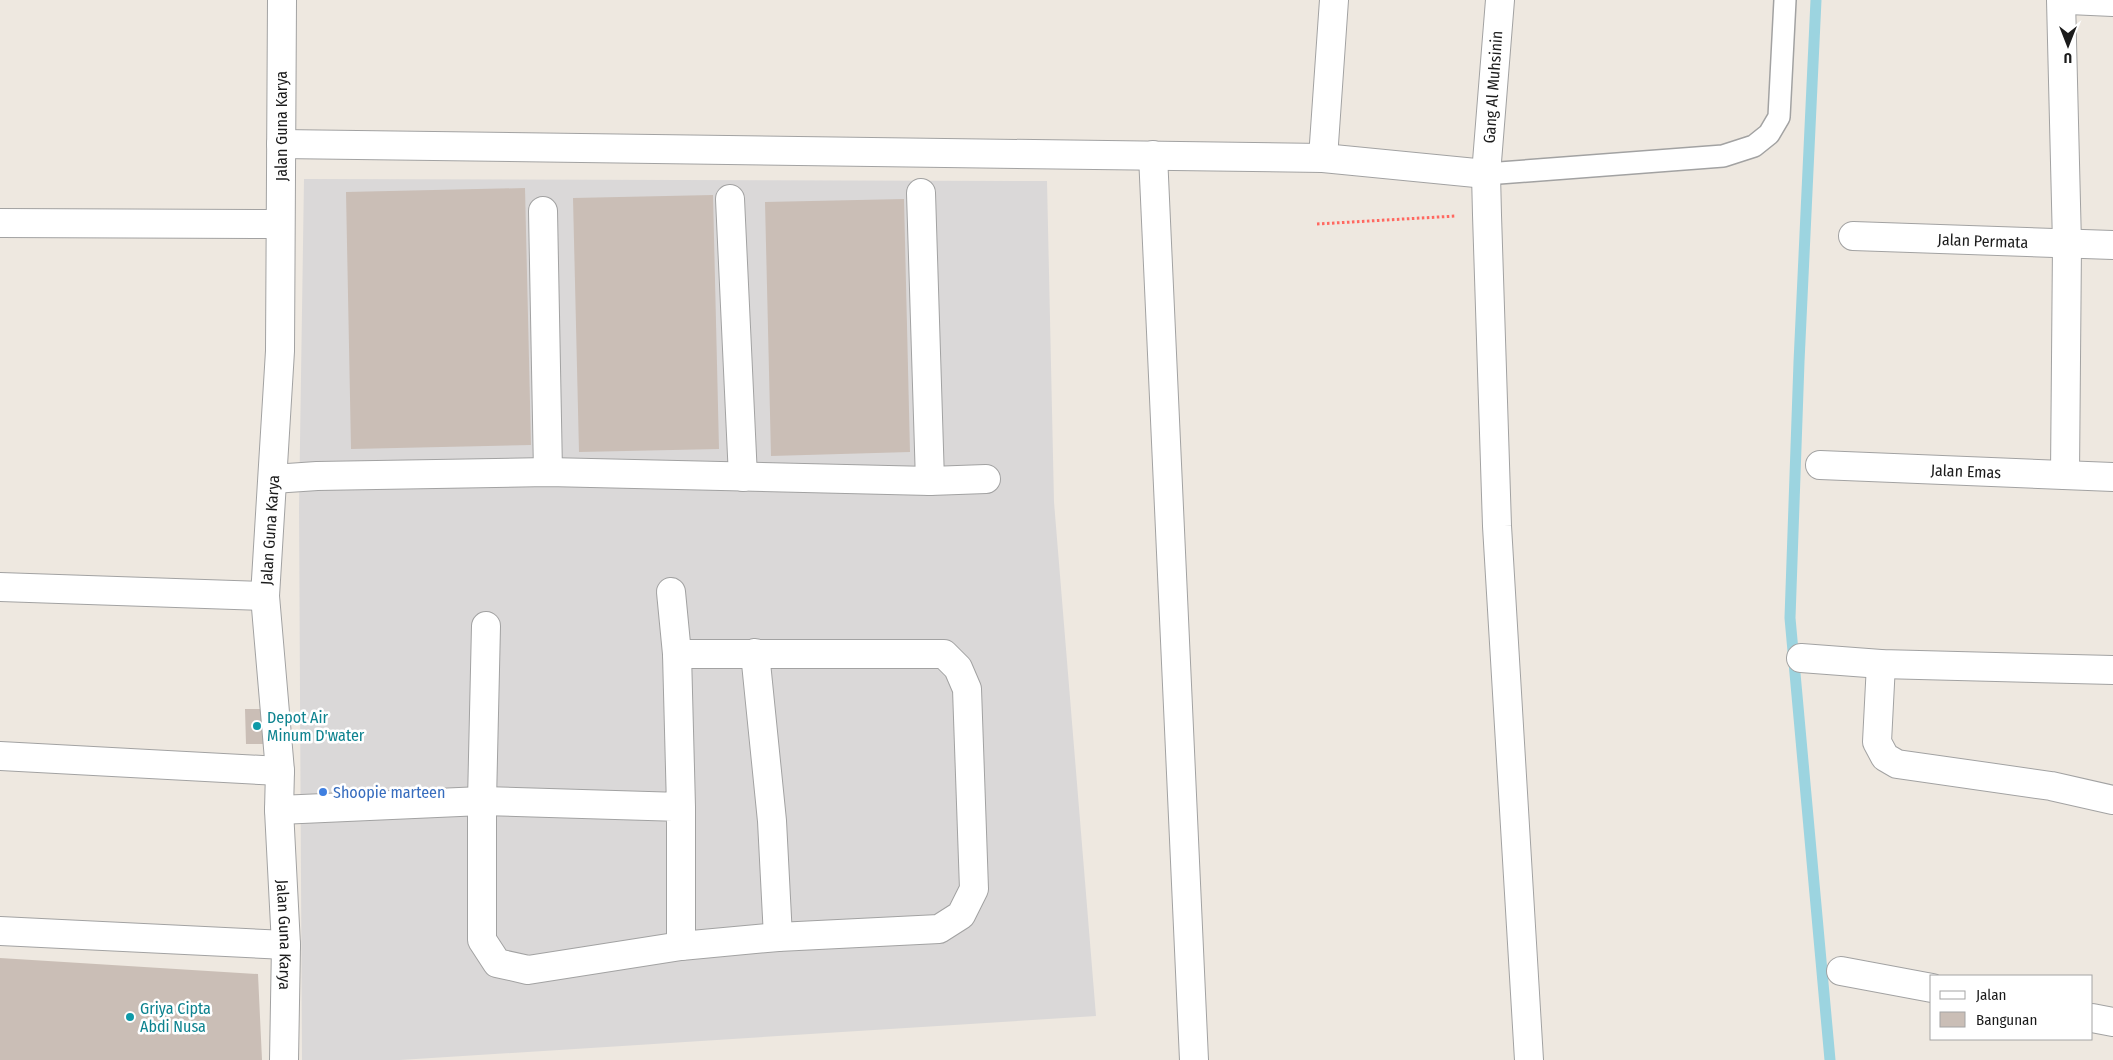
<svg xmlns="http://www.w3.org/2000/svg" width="2113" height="1060" font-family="'Fira Sans Condensed',sans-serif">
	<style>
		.residential { fill: #dad8d8 }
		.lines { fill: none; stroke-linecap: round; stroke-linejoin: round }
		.stream { stroke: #9cd4e0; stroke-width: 11 }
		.building { fill: #cabeb6 }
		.service-casing { stroke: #a2a2a2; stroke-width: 24 }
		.minor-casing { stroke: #a2a2a2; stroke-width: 30 }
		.path { stroke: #ff6860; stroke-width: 3; stroke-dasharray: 2.5 2.5; stroke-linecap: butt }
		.service { stroke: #fff; stroke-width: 21 }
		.minor { stroke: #fff; stroke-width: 28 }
		.culture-dot { fill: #0f9aa8; stroke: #fff; stroke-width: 2 }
		.shop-dot { fill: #3f7fe0; stroke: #fff; stroke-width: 2 }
		.labels { text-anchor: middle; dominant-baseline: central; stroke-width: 5; stroke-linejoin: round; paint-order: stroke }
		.street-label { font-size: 16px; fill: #1b1b1b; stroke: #fff }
		.culture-label { font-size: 16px; fill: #0d838f; stroke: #fff; text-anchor: start }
		.shop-label { font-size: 16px; fill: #366cbe; stroke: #fff; text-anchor: start }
	</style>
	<rect width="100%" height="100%" fill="#eee8e0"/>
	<path class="residential" d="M304,179L1047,181L1054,502L1096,1016L400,1060H302L299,509Z"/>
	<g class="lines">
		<path class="stream" d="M1816,0L1799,362L1790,618L1830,1060"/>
	</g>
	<path class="building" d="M525,188L531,445L351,449L346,192Z
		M713,195L719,449L579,452L573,198Z
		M904,199L910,452L771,456L765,202Z
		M245,709H267L270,744H246Z
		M0,958L258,974L262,1060H0Z"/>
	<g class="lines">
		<defs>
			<path id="service" d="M1486,174L1723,156L1754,146L1769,134L1779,117L1785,0"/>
			<g id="minor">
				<path id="s1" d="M282,0L280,351L265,596L280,771L279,810L286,945L284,1060"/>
				<path d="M1500,0L1486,174L1487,215L1497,526L1529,1060"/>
				<path d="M2061,0L2067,244L2065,475"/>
				<path d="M2069,0L2113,2"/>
				<path d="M281,144L1323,158L1486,174"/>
				<path d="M1153,155L1194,1060"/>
				<path d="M1323,158L1334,0"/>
				<path d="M921,193L930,481"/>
				<path d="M730,199L743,477"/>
				<path d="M543,211L548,472"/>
				<path d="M0,223L280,224"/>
				<path id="s2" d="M1853,236L2113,245"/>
				<path id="s3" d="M1820,465L2113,477"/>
				<path d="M273,479L317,476L548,472L930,481L986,479"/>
				<path d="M0,587L265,596"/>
				<path d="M671,592L677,654"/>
				<path d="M486,626L482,801V940L497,963L528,970L681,946"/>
				<path d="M755,653L772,821L778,937"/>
				<path d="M1801,658L1881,664L2113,670"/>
				<path d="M1881,664L1877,742L1885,757L1897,764L2051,786L2113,800"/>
				<path d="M0,756L280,771"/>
				<path d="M279,810L482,801L681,807V946L778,937L939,929L961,915L974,889L967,689L958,668L944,654H677L681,807"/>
				<path d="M0,931L286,945"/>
				<path d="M1841,971L1932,988"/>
				<path d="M2092,1018L2113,1022"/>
			</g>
		</defs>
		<use href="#service" class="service-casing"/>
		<use href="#minor" class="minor-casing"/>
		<path class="path" d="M1317,224L1456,216"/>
		<use href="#service" class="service"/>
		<use href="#minor" class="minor"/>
	</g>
	<g class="culture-dot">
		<circle cx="257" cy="726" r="5"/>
		<circle cx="130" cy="1017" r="5"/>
	</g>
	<circle class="shop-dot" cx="323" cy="792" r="5"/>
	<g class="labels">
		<g class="street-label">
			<text transform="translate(1493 87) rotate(-86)">Gang Al Muhsinin</text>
			<text transform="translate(281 126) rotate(-90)">Jalan Guna Karya</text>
			<text stroke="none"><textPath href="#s2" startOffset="130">Jalan Permata</textPath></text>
			<text stroke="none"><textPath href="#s3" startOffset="146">Jalan Emas</textPath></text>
			<text transform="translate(270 530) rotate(-86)">Jalan Guna Karya</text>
			<text stroke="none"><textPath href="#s1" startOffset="936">Jalan Guna Karya</textPath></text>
		</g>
		<g class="culture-label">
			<text x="267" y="717">Depot Air<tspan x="267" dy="18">Minum D'water</tspan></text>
			<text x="140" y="1008">Griya Cipta<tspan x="140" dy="18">Abdi Nusa</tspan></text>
		</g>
		<g class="shop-label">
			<text x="333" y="792">Shoopie marteen</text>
		</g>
	</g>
	<rect x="1930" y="975" width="162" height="65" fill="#ffffff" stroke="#a4a4a4"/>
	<rect x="1940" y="991" width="25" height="8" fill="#ffffff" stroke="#a4a4a4"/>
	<text x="1976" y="1000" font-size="15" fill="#1b1b1b">Jalan</text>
	<rect x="1940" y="1012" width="25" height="15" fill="#cabeb6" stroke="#a4a4a4"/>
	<text x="1976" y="1025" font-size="15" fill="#1b1b1b">Bangunan</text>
	<g transform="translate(2068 45) rotate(180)" stroke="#ffffff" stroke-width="4" paint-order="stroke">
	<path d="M0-4L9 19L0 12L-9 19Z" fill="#1b1b1b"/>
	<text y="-8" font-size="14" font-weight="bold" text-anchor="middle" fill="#1b1b1b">U</text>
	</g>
</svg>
